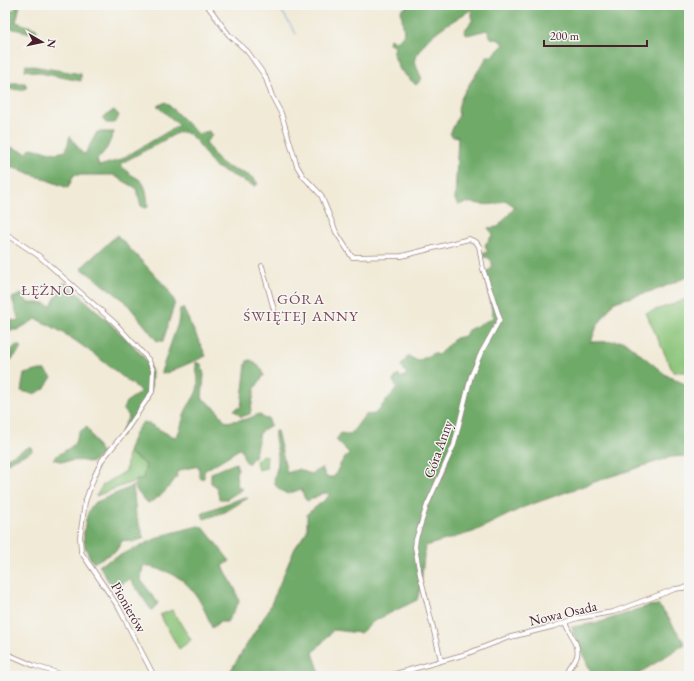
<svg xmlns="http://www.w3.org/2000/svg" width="694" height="681" font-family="'EB Garamond',serif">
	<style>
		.green { fill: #8bc479; stroke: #6a7252 }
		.forest { fill: #70aa69; stroke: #5d644a }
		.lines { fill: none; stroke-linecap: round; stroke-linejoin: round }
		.stream { stroke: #73a2dc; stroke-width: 1 }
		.minor-casing { stroke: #9e8481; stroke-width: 5.5 }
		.minor { stroke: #fff; stroke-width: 4 }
		.labels { text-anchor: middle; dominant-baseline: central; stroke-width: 3; stroke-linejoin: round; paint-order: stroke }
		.street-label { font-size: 14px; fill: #4a1f2b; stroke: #f6f6f2 }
		.neighbourhood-label { font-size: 15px; letter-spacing: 1px; fill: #7c485e; stroke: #f6f6f2 }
	</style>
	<rect width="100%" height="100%" fill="#f6f6f2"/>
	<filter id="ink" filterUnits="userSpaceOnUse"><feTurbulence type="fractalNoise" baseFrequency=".025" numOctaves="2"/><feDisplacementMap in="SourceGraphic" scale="8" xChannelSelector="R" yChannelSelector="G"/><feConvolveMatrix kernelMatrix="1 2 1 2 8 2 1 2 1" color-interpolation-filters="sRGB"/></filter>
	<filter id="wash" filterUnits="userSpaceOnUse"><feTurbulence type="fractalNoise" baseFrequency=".012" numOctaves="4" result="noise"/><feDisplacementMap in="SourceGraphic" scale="16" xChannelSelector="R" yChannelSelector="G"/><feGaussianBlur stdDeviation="0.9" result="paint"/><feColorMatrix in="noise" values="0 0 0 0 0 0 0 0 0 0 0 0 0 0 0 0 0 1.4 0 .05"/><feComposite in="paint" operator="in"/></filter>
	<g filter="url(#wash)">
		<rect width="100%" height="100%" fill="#f1ead7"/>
		<path class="green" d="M689,297V372H673L646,313L677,303Z
			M128,452L146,465L143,478L96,496L103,485L126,471Z
			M262,455L267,456L266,468L258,470L256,461Z
			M172,610L191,640L179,649L160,615Z"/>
		<path class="forest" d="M16,5H20L16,22L37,29L36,34L5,27V10H15Z
			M411,5H689V276L659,289L614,302L597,326L591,342L624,341L666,375L689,386V456L671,457L606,478L524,507L473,532L425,546L421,585L417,600L374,621L360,633L333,630L313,653L321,676H227L268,611L295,548L307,531V514L326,499L330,494L323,493L308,501L305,499L301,489L288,494C264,484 279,475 278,458C278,449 274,440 275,431H277L287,473L299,469L310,474L322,468L326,477H334L341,463L349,453L336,440L341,433L350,435L365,415L375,414L397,388L393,381L398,374L401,378L407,374L401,366L408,356L418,361L434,353L438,355L455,338L465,336L468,330L493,318L486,272L492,268V262L489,258L484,257L483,252L488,253L485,245L493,234L488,228L498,227L515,207L505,200C485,211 474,198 458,205L455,200L458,136L453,137L450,134L459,115C453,100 482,69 487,56H492L504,44L499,40L491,38L487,30L467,35L464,31L472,21V9C448,25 426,33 414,61L422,79L416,85L400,70L393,54L395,47L389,43L390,39L394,41L400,39L404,33L401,10Z
			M26,65L81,74V81L25,70Z
			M8,83H25L27,87L24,90L5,89V84Z
			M166,102L198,134L209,131L212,136L206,142C211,150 216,160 224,165C235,172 251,172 258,184L254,186L214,166L198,143L188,133L179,132L120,164C136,185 146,170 148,207L146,208L141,206L136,188L113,175H74L68,188L5,164V145L27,153L31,148L56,153L66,151L70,136L82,153L85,154L97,132H114L107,148L97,160L99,166L120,160L179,125L157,106Z
			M114,110L119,115L117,120L114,123H106L102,118Z
			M117,235L167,288L175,302L163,341H157L125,301L81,268Z
			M63,283H67L130,342L147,361L152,372L151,390L121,436L119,435L129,416L123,409L126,402L141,392L136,387C105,364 73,334 36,319L17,330H9L10,320L19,321L12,298L22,294L28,303H44L51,306Z
			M183,308L206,356L164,374L161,372L178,323L180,309Z
			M16,345L20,346V350L5,367C5,359 11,350 16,345Z
			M251,360L262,369L264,375L255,388L250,414L241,417L234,410L241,407L246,364L247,361Z
			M196,362L201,364L204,375L202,398L215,408L226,422L247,419L259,414L265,419L268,418L271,425L260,432L255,455L248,464L244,459L241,448L204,471V478L201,479L199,475V466L184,469L176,473L177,476C169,488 162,497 148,503C142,497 134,491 135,482L143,478L146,465L128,452C131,443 136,427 144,422C155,425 164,434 176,437C182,428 182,419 186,410C190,402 198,394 198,384C199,376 195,370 196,362Z
			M40,370H45L52,377L44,389L34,394L21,391L24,374Z
			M87,427L102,454L91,463C76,457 68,465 53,459C59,453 66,451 72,446C79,439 74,433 87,427Z
			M29,447H31L32,451L5,464V459Z
			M236,463L238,469L236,473L237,485L243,489L227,499H219L217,487L211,483V473Z
			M133,486L136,515L144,538L133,542L123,540L116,551L93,563C90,557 85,549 84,542C83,530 86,511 94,503Z
			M248,498L225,512L204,519L202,514L207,511L239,499Z
			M198,526L203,527L230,561L223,566L236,591L239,602L227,622H219L212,628C198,591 184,571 143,566L141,580L158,603L152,611L130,579L119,586L109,582L99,565L164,535Z
			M658,605L664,611L685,644L635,676H593L574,635L572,627L601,622L648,606Z"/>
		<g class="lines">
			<path class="stream" d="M278,5L296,34"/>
		</g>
	</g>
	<g filter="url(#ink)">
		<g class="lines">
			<defs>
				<path id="minor" d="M207,5L229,35L247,51L265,76L272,96L281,113L297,166L303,176L321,195L336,232L352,257L402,256L469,239L476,242L479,246L483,269L500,319L481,353L471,376L454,445L427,505L416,539L415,547L420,575L441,660
					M5,233L39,256L115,323L148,359L153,370L152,392L125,432L102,460L94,477L85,502L80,537L81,552L119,608L154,676
					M262,266L274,310
					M566,622C569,632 580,645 577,656C575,664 568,667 567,676
					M5,653L35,666L67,676
					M388,676L466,654L507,638L555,626L578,618L613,612L675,589L689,587"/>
			</defs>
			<use href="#minor" class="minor-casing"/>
			<use href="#minor" class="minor"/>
		</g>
	</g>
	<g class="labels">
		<g class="street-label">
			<text transform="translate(438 449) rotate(-70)">Góra Anny</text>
			<text transform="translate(129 607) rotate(60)">Pionierów</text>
			<text transform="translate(563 613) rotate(-13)">Nowa Osada</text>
		</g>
		<g class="neighbourhood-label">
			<text x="48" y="289">ŁĘŻNO</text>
			<text x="301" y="298">GÓRA<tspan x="301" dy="17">ŚWIĘTEJ ANNY</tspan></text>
		</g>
	</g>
	<rect width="694" height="681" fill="none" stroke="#f6f6f2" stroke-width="20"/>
	<g transform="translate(42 42) rotate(99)" stroke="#f6f6f2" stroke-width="3" paint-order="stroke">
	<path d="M0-3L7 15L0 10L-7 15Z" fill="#4a1f2b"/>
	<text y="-6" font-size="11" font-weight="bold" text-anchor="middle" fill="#4a1f2b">N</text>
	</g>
	<path d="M544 40v6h103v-6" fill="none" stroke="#4a1f2b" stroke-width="2"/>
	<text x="550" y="40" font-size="12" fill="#4a1f2b" stroke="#f6f6f2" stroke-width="3" paint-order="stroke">200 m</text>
</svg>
